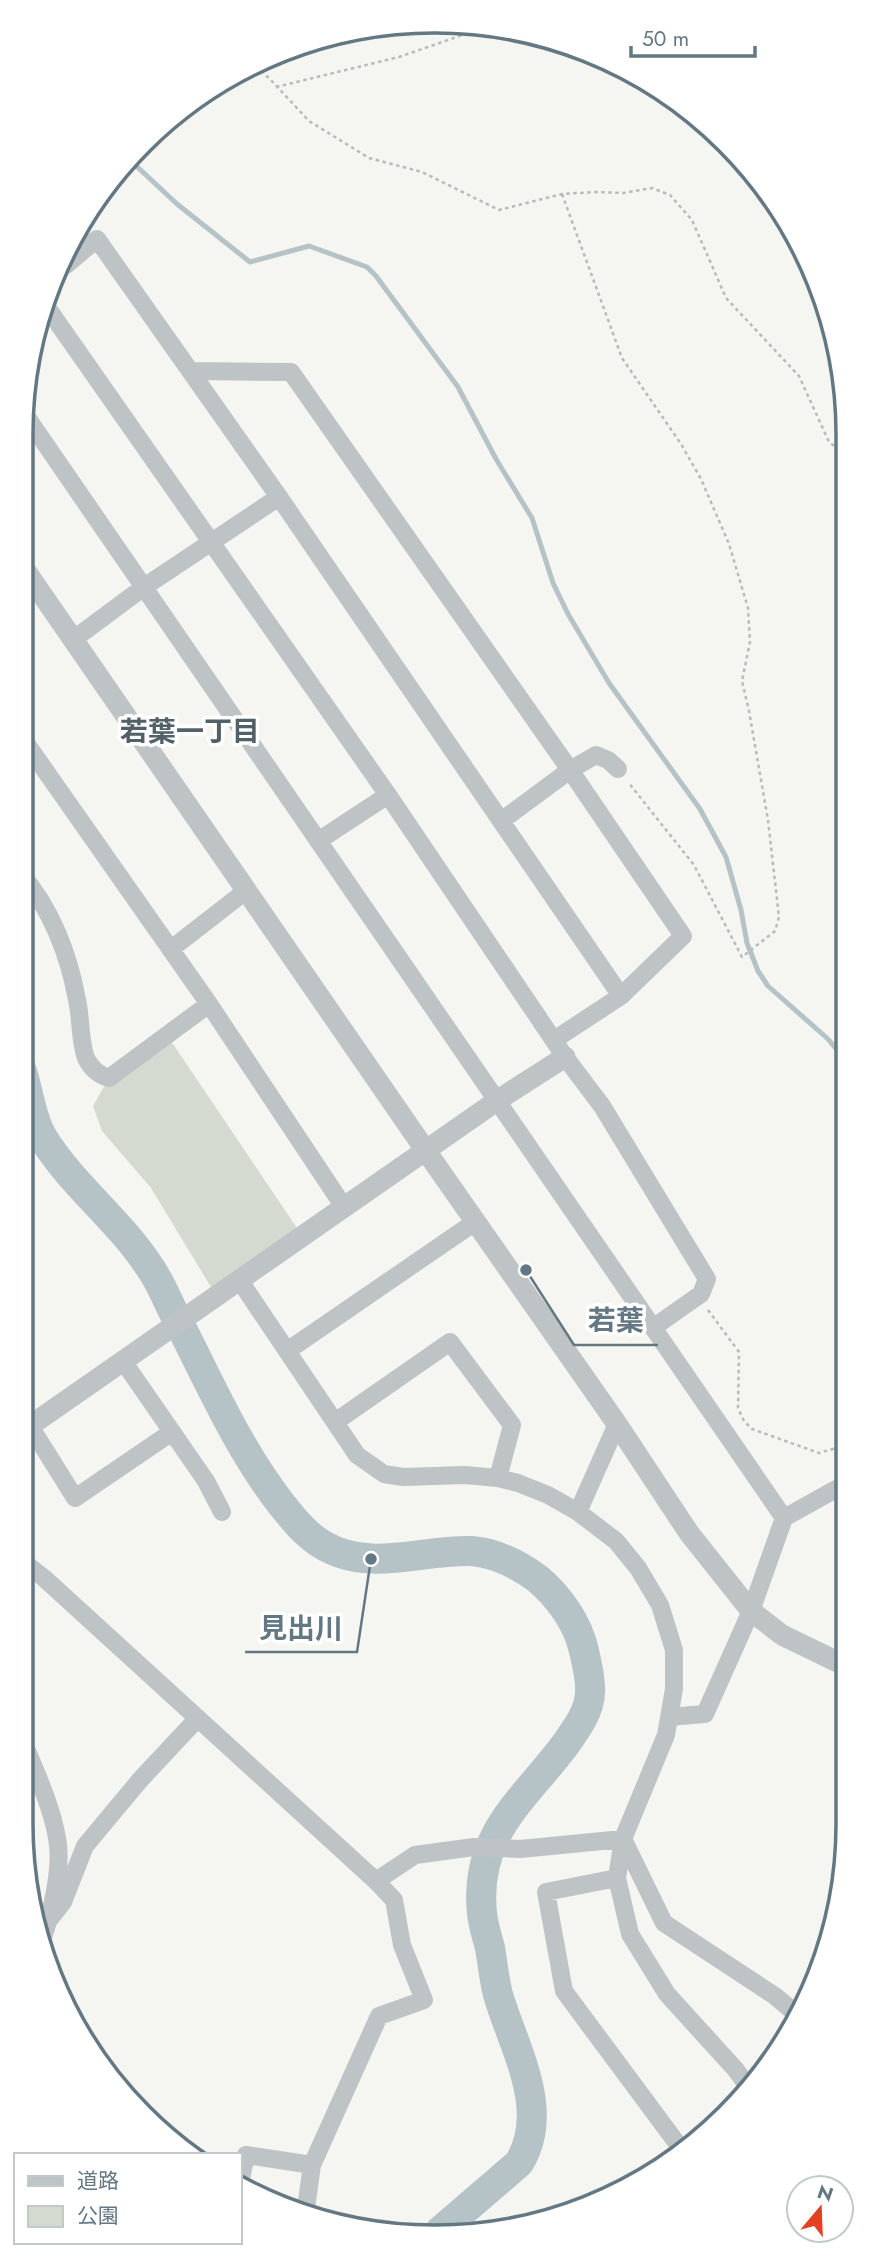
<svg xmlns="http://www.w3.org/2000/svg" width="869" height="2258" font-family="Jost,'Noto Sans JP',sans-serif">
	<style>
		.green { fill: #d5dad1 }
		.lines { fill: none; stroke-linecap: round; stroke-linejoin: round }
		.stream { stroke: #b5c3c6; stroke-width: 5 }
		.river { stroke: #b5c3c6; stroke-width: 30 }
		.path { stroke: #b8bbbd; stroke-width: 2.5; stroke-dasharray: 3.5 3.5; stroke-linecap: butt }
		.minor { stroke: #bec3c6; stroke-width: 18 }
		.tertiary { stroke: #bec3c6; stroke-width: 21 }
		.labels { text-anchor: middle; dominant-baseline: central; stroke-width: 7; stroke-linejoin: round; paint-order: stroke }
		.neighbourhood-label { font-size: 28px; font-weight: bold; fill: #526068; stroke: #fff }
		.rim { fill: none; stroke: #647883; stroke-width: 3.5 }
		.leader { fill: none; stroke: #647883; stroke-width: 2.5 }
		.callout-dot { fill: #647883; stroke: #fff; stroke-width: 2.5 }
		.callout-label { font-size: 28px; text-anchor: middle; font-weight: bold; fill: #647883; stroke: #fff; stroke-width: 7; stroke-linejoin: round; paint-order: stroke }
	</style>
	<rect width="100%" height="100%" fill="#f5f5f1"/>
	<path class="green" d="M167,1035L303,1237L217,1297L151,1188L102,1131L93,1106L109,1078Z"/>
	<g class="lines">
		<path class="stream" d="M131,161L177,204L250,262L309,246L367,267L376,276L458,387L496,459L532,518L553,583L568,614L609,683L700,809L726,857L741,910L747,943L758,971L768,986L828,1039L846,1061"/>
		<path class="river" d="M21,1069C29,1091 31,1119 43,1138C72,1185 119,1220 149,1266C160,1281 167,1300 176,1317C209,1381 238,1449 282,1505C295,1521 306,1535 323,1545C370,1573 422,1549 472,1551C496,1553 519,1565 538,1579C559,1597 578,1623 584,1651C587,1664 591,1680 590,1693C589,1713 576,1729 565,1745C523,1801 474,1834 482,1913C483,1925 487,1936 490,1948C493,1964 494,1982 499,1998C515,2050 551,2111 519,2163L440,2231"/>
		<path class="path" d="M255,67L269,78L309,121L369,158L422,172L499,210L562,194L595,192L623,193L652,188L670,195L692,220L726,298L799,376L829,442L845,454
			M276,87L399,57L474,31
			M562,194L622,358L681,444L701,479L729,544L748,608L750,642L742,681L749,711L768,820L779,917L775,931L742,957L694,865L628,782
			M708,1310L739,1352L738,1408L744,1421L752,1429L819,1453L847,1445"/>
		<path class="minor" d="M66,265L97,239L279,497L621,996
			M46,306L388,795L565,1057L602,1106L707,1279L701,1294L654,1327
			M191,371L291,372L570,770L683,936L621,996L554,1040
			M24,413L784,1518
			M74,639L144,587L279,497
			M21,736L209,1004L344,1207
			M501,821L570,770L596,755L608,760L618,769
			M318,841L388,795
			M21,874C51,908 69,955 77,1000C81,1017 80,1043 86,1058C91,1069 99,1075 109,1078L209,1004
			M171,949L247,890
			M240,1281L357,1455L384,1474L403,1477L465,1475L498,1478L518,1483L548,1495L578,1512L616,1541L638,1568L660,1605L674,1650V1689L666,1735L623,1839L617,1878L630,1934L667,1994L736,2070L749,2088
			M287,1351L475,1222
			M123,1361L206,1481L222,1512
			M335,1422L450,1342L512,1425L498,1478
			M30,1426L75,1498L172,1432
			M578,1512L617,1424
			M21,1560L44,1578L376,1881L394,1900L402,1945L424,2000L379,2016L312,2165
			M669,1717L705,1714L751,1611L784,1518L836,1489L847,1493
			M21,1736C34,1769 51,1803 57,1838C63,1868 51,1915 41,1943
			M623,1839L664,1923L775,1996L794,2012
			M617,1878L546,1892L564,1991L682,2150
			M376,1881L415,1855L474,1847L520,1849L623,1839
			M49,1920L63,1902L85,1846L140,1780L198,1718
			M240,2183L246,2155L312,2165L306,2208"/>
		<path class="tertiary" d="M21,564L426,1151L617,1424L689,1533L751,1611L782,1635L848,1667
			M21,1432L498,1100L565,1057"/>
	</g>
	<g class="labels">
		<g class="neighbourhood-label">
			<text x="190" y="731">若葉一丁目</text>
		</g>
	</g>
	<path d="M0 0H869V2258H0ZM434 33H435A401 401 0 0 1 836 434V1824A401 401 0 0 1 435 2225H434A401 401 0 0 1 33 1824V434A401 401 0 0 1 434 33Z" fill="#fff" fill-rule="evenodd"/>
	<path class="rim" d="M434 33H435A401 401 0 0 1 836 434V1824A401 401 0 0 1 435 2225H434A401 401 0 0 1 33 1824V434A401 401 0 0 1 434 33Z"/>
	<path class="leader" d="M526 1270L574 1345H658M371 1559L357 1652H245"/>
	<g class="callout-dot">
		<circle cx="526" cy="1270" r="7"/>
		<circle cx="371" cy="1559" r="7"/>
	</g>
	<g class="callout-label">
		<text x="616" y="1330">若葉</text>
		<text x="301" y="1638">見出川</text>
	</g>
	<rect x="14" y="2153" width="228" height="91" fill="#ffffff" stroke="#c1c9cd" stroke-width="2"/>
	<rect x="28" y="2176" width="35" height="10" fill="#bec3c6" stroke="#c1c9cd" stroke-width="2"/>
	<text x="77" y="2188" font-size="21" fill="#647883">道路</text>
	<rect x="28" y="2206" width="35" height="21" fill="#d5dad1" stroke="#c1c9cd" stroke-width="2"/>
	<text x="77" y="2223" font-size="21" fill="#647883">公園</text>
	<g transform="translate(820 2209) rotate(19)"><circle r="33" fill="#ffffff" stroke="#c1c9cd" stroke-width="2"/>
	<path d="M0-5L12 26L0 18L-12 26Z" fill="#e34024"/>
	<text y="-10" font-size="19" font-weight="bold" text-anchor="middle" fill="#647883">N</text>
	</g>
	<path d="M631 46v10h124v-10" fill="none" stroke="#647883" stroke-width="3.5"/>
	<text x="642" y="46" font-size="21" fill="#647883" stroke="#ffffff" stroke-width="5" paint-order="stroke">50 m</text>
</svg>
